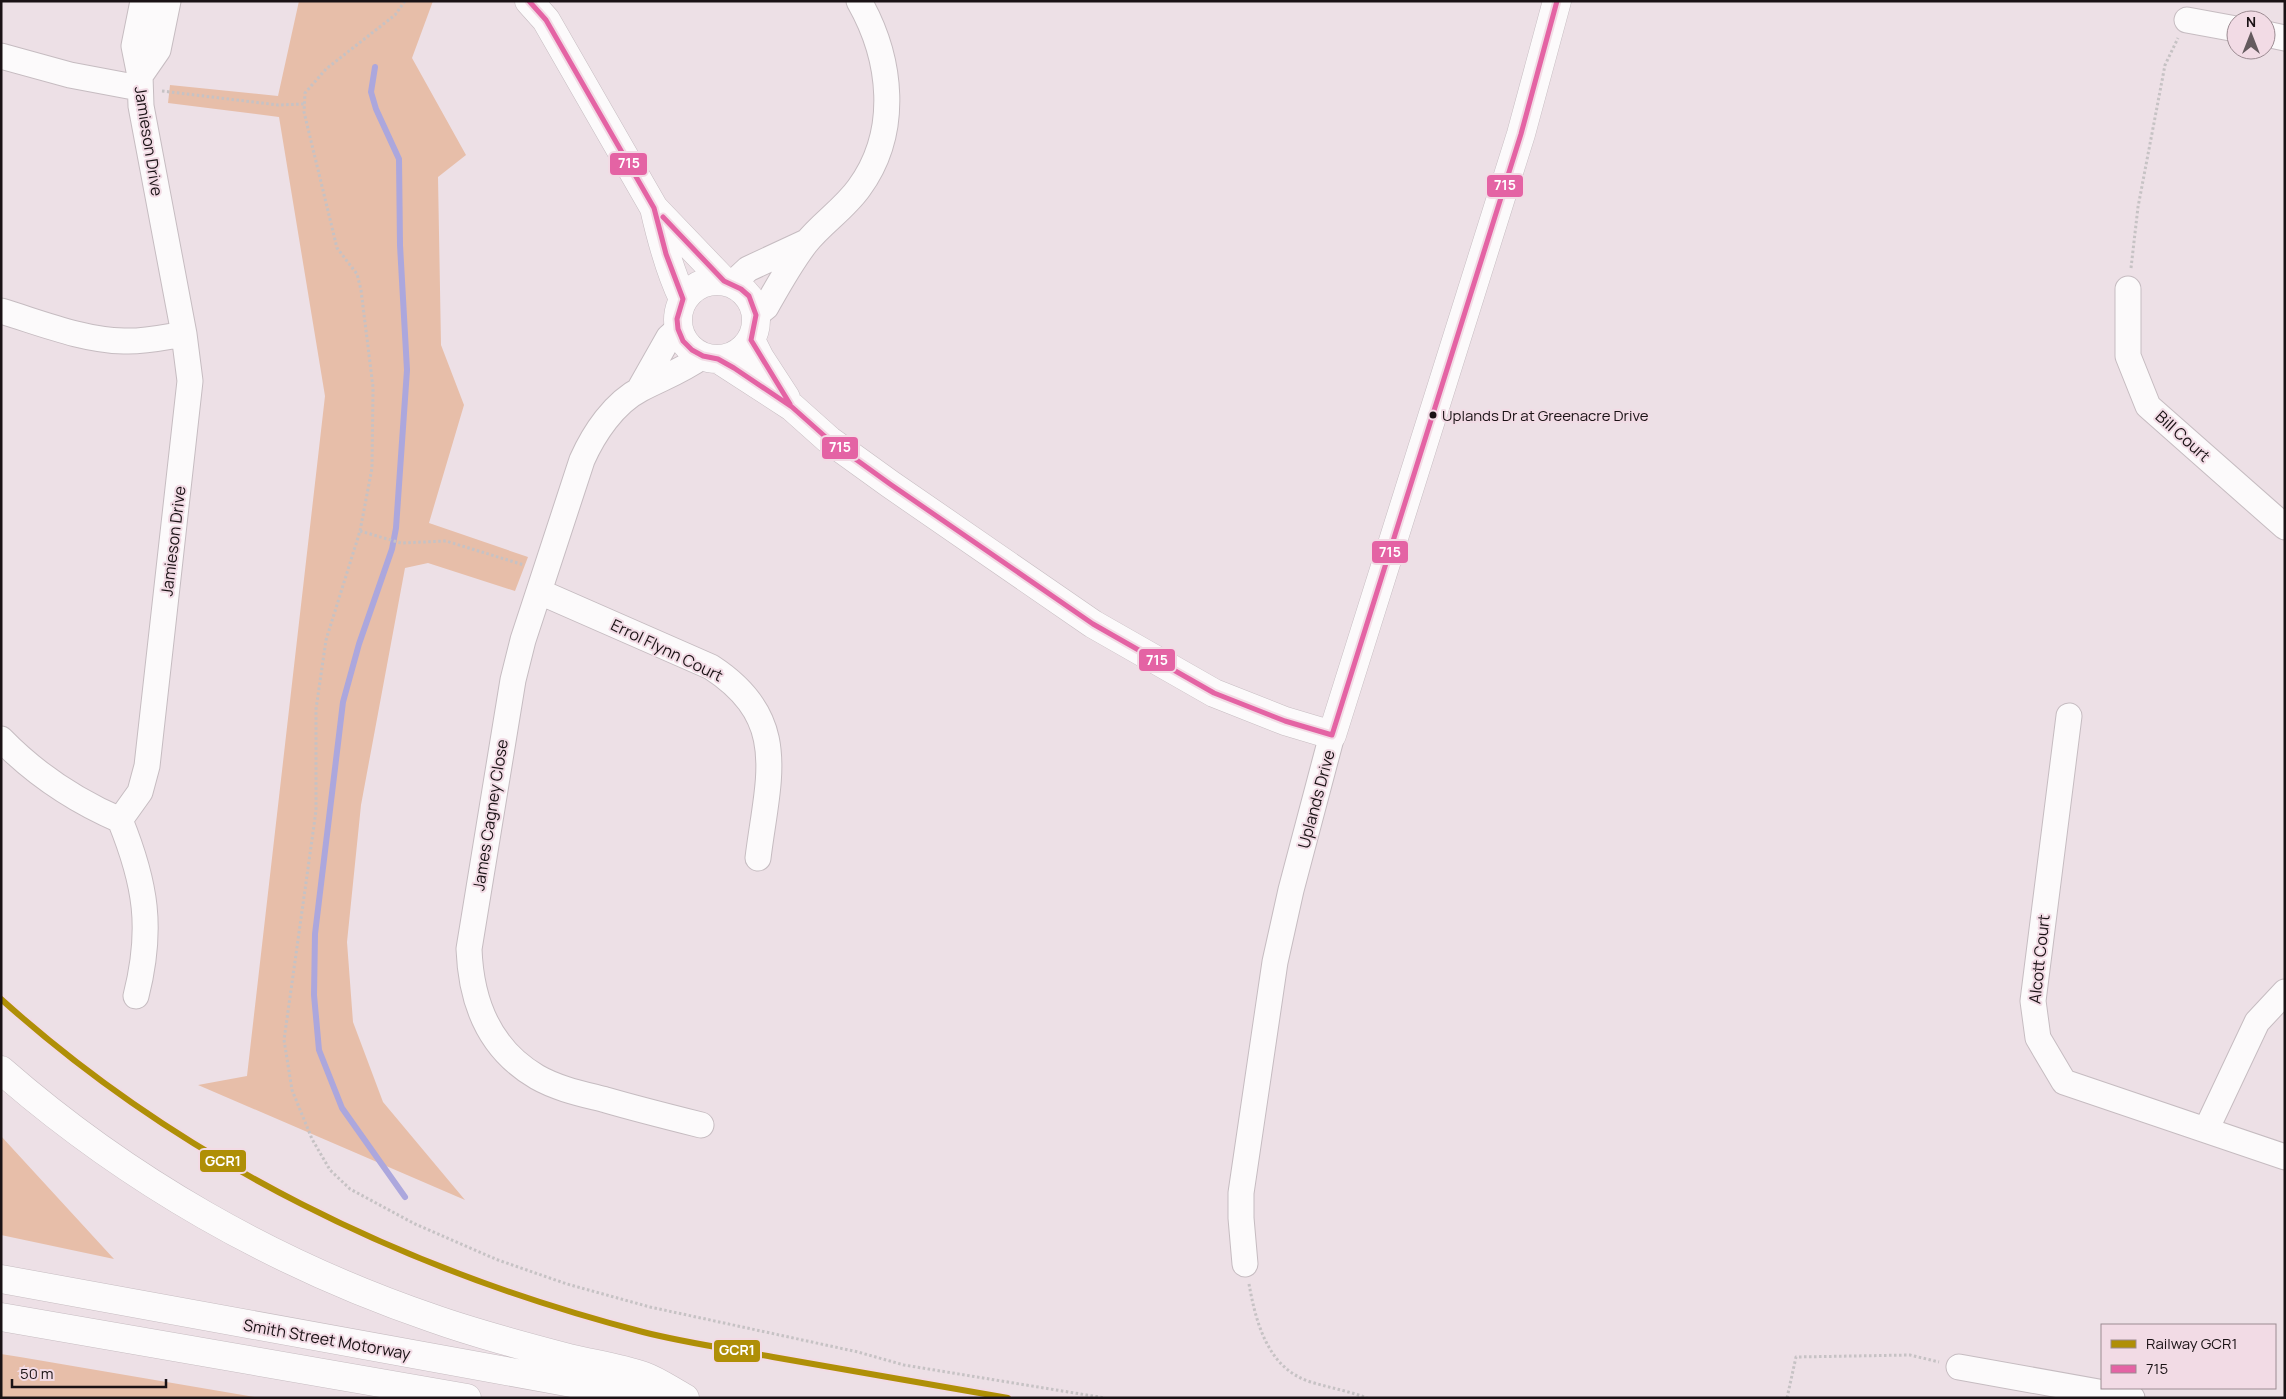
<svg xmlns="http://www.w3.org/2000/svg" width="2286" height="1399" font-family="Manrope,sans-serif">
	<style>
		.green { fill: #e7bea9 }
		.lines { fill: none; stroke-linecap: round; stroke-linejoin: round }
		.stream { stroke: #aca7dd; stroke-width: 6 }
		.minor-casing { stroke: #c6bcc1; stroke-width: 27 }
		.tertiary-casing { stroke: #c6bcc1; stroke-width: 29 }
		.motorway-casing { stroke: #c6bcc1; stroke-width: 29 }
		.path { stroke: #c6c2c4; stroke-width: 3; stroke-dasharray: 2.5 2.5; stroke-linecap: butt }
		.minor { stroke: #fcfafb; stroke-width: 25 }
		.tertiary { stroke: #fcfafb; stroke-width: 28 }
		.motorway { stroke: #fcfafb; stroke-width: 28 }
		.bus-1-casing { stroke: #f2dbe5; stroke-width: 9 }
		.bus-1 { stroke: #e463a4; stroke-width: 5 }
		.rail-1-casing { stroke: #f2dbe5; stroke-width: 10 }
		.rail-1 { stroke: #af8f07; stroke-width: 6 }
		.bus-dot { fill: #1a1215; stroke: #f2dbe5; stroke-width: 2 }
		.labels { text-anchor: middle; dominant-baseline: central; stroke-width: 4; stroke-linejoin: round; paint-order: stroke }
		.bus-label { font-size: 15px; fill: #1a1215; stroke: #f2dbe5; text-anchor: start }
		.street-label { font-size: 16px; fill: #1a1215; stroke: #f2dbe5 }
		.line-badge { stroke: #f2dbe5; stroke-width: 2 }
		.badge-label { font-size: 14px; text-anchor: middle; font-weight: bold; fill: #fff }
	</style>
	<rect width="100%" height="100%" fill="#ede0e6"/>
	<path class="green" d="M299,1H433L412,58L466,155L438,177L441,345L464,405L429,523L528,557L515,591L428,563L405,568L361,805L347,942L353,1022L383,1102L465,1200L198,1085L247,1076L325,396L279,117L168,103L170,85L278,96Z
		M1,1136L114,1259L1,1235Z
		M1,1354L20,1357L261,1398H1Z"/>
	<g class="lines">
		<path class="stream" d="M375,67L371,92L376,109L399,159L400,245L407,370L396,528L392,549L359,644L343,702L315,934L314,995L319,1050L342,1108L405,1197"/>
		<defs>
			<path id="minor" d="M2187,20L2236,29
				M2266,34L2285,38
				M1,56L70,75L139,88
				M140,76L158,50L168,1
				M733,283L748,269L806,242
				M2128,289V356L2148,406L2285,527
				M1,311C41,323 82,340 124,341C144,342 165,337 184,334
				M756,315L766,307C778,286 791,262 806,243C822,223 844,209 859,188C900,132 892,59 859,1
				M639,390L669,337L678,329
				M540,592L711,667C791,719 768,777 758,858
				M2069,716L2033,1001L2038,1038L2064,1082L2285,1157
				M1,739C35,774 76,801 120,820
				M136,996C153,929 146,884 120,820L140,792L147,766L190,381L184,334L141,106L140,76L134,46L143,1
				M701,1125C669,1117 637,1109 606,1100C583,1094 558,1089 537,1077C489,1049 471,1002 469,949L513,680L523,640L582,460C594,433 614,403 641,389C664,377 680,372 703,356
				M2206,1130L2257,1022L2285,992
				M1245,1264L1241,1218V1193L1275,962L1291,890L1332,735
				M1959,1367L2132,1398"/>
			<path id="tertiary" d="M529,1L546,20L654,208L724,281
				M654,208C661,239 669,270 683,299
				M678 320a39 39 0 1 1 78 0a39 39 0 1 1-78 0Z
				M751,340L760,358L786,398
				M718,359L792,407L829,440L890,484L1093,624L1214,693L1285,721L1332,735L1521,134L1557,1"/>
			<path id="motorway" d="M1,1070C127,1180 274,1264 432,1318C477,1334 523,1346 569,1358C594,1364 620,1368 644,1376C658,1381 672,1391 685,1398
				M1,1279L654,1398
				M1,1317L467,1398"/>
		</defs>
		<use href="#minor" class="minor-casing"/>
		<use href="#tertiary" class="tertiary-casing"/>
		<use href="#motorway" class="motorway-casing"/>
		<path class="path" d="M405,1L395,15L326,69L305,93L304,112L337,248L357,274L361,290L373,387L372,468L360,531L326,640L316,709V811L284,1040L292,1090L312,1139L330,1170L350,1189L415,1224L498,1260L567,1284L650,1307L858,1352L904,1365L1105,1398
			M162,91L278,105L304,104
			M2131,268L2138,207L2165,65L2178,38
			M360,531L401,543L446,541L524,565
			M1249,1284C1256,1323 1268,1369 1311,1382C1330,1388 1349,1391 1367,1398
			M1787,1398L1796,1357L1910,1355L1939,1362"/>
		<use href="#minor" class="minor"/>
		<use href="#tertiary" class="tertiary"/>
		<use href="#motorway" class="motorway"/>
		<defs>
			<path id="bus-1" d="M529,1L546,20L654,208L666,254L683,299L677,319L678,329L683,341L692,350L703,356L718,359L734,368L792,407L829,440L890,484L1093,624L1214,693L1285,721L1332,735
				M663,217L724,281L741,289L749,296L756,315L751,340L790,404
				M1332,735L1521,134L1557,1"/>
		</defs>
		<use href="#bus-1" class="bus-1-casing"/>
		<use href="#bus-1" class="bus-1"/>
		<defs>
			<path id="rail-1" d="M1,999C183,1163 407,1271 643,1332C686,1343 730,1349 773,1357C851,1371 930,1384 1008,1398"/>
		</defs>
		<use href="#rail-1" class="rail-1-casing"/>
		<use href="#rail-1" class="rail-1"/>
	</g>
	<circle class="bus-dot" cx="1433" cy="415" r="4.5"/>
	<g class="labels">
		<g class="bus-label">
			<text x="1442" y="415">Uplands Dr at Greenacre Drive</text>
		</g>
		<g class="street-label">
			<text transform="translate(149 141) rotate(81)">Jamieson Drive</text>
			<text transform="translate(2183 436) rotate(42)">Bill Court</text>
			<text transform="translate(173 541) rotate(-83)">Jamieson Drive</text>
			<text transform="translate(667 650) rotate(26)">Errol Flynn Court</text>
			<text transform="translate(1316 799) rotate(-75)">Uplands Drive</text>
			<text transform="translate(490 815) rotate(-81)">James Cagney Close</text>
			<text transform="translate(2039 959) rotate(-84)">Alcott Court</text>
			<text transform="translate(327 1339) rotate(10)">Smith Street Motorway</text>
		</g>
	</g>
	<g class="line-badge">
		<rect x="609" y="152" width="39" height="24" rx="5" fill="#e463a4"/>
		<rect x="1486" y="174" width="38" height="24" rx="5" fill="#e463a4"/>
		<rect x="821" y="436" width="38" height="24" rx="5" fill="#e463a4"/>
		<rect x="1371" y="540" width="38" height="24" rx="5" fill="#e463a4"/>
		<rect x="1138" y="648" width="38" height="24" rx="5" fill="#e463a4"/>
		<rect x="199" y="1149" width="48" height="24" rx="5" fill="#af8f07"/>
		<rect x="713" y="1339" width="48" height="24" rx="5" fill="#af8f07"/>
	</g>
	<g class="badge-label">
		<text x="629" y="168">715</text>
		<text x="1505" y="190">715</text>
		<text x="840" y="452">715</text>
		<text x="1390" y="557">715</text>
		<text x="1157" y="665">715</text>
		<text x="223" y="1166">GCR1</text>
		<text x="737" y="1355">GCR1</text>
	</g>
	<rect width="2286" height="1399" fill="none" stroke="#1a1215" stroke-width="5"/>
	<rect x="2101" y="1324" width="175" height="65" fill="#f2dbe5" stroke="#9c8b92"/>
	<rect x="2111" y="1340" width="25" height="8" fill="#af8f07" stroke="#9c8b92"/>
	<text x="2146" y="1349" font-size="15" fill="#1a1215">Railway GCR1</text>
	<rect x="2111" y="1365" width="25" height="8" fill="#e463a4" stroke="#9c8b92"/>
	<text x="2146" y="1374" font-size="15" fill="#1a1215">715</text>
	<g transform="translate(2251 35)"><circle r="24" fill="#f2dbe5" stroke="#9c8b92"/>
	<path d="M0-4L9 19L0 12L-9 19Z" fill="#645a5e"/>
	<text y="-8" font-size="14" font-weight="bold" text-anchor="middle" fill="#1a1215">N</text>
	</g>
	<path d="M12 1379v8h154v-8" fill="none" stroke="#1a1215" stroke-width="2.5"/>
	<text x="20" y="1379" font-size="15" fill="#1a1215" stroke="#f2dbe5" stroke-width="4" paint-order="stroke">50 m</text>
</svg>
